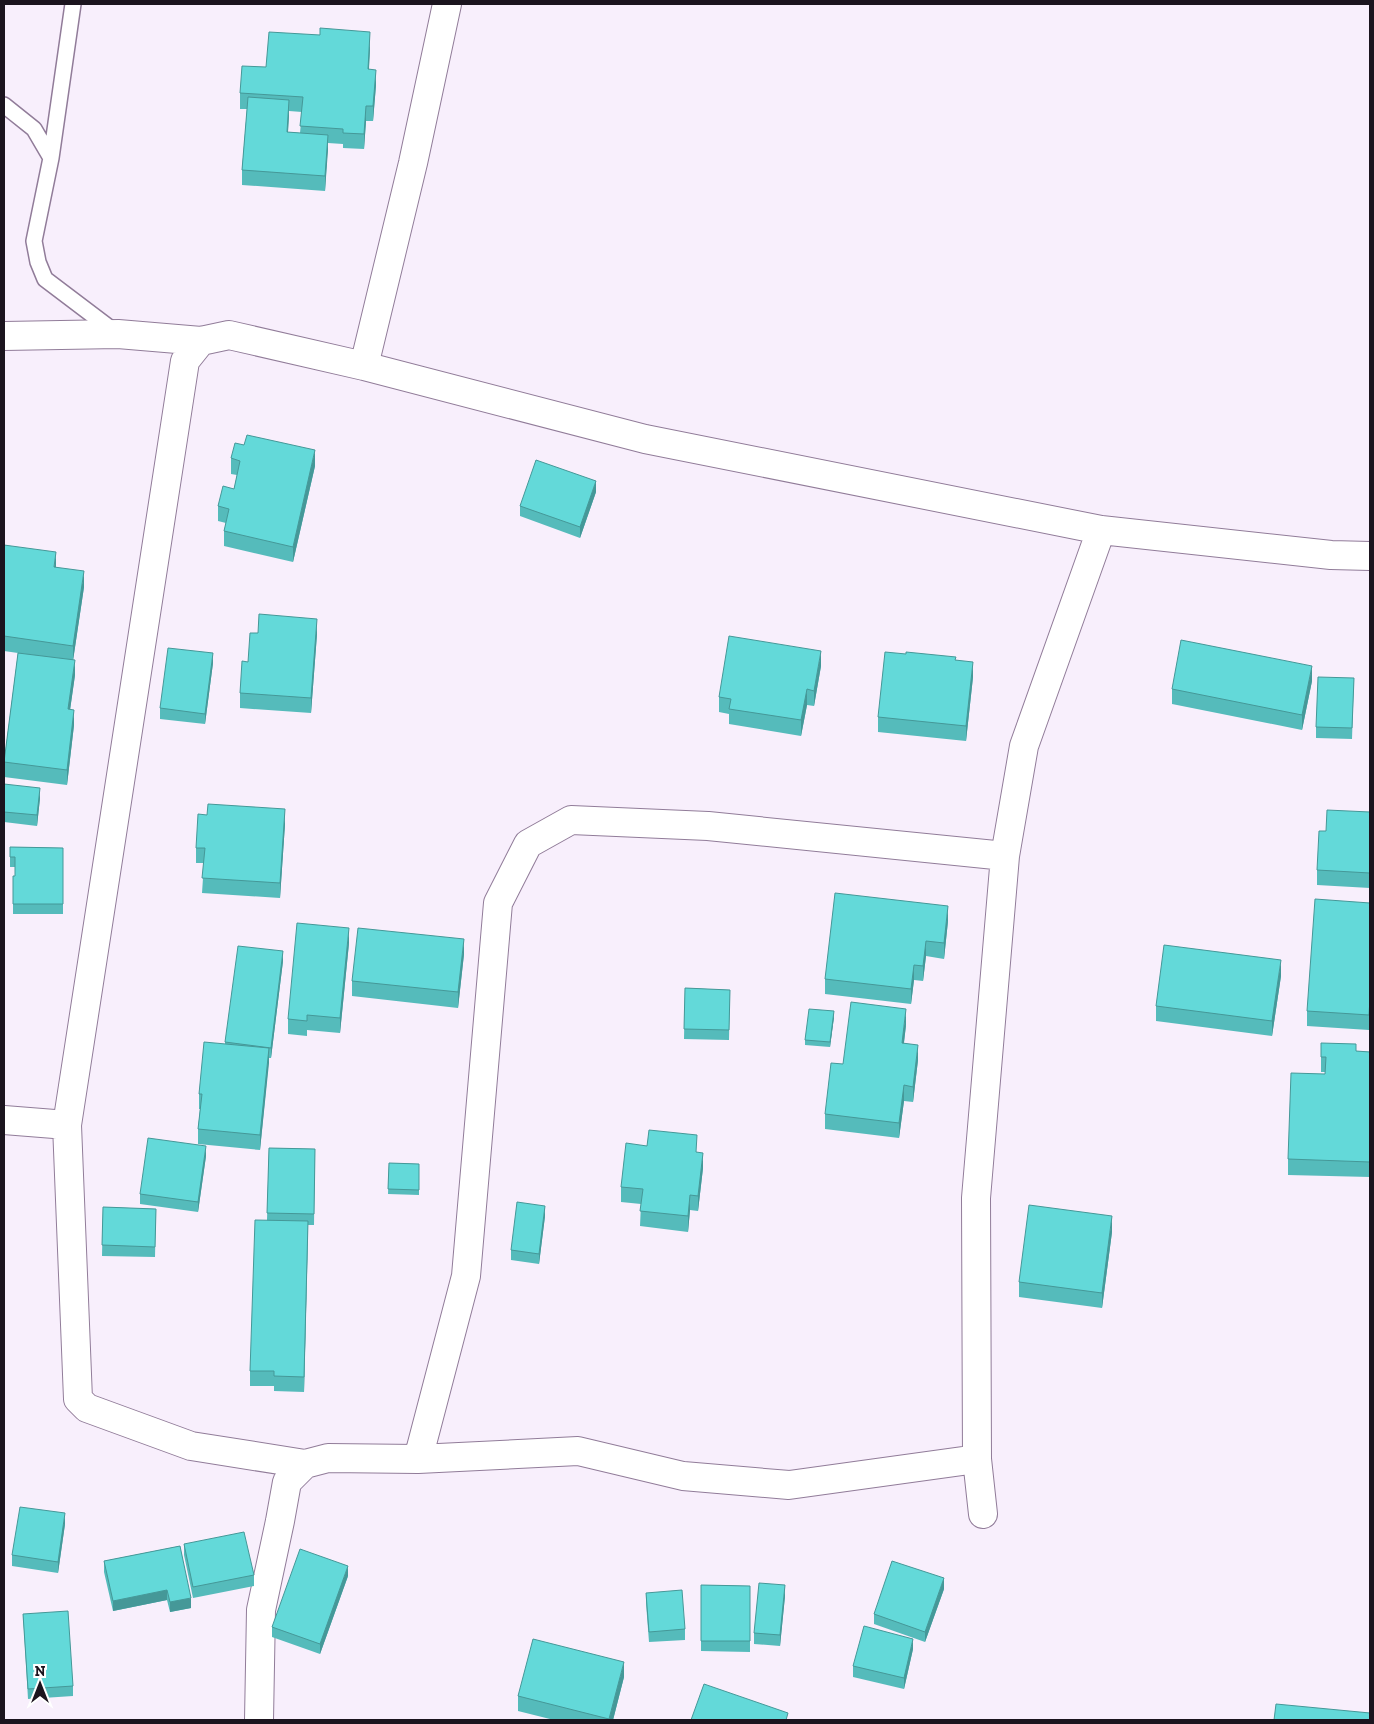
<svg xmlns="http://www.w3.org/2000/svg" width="1374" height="1724" font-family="'Zilla Slab',serif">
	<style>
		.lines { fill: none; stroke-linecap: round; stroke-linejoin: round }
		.service-casing { stroke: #917c99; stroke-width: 18 }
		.minor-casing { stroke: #917c99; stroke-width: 30 }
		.service { stroke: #fff; stroke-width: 15 }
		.minor { stroke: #fff; stroke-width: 28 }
		.wall { fill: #5bb; fill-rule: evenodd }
		.shaded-wall { fill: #459898 }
		.building { fill: #63d9d9; stroke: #459898 }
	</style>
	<rect width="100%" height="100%" fill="#f8effc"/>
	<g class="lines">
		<defs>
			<path id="service" d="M73,4L51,158L34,241L38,262L45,279L115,332
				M4,105L34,129L51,158"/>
			<path id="minor" d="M4,336L118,334L201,341
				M364,366L413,163L447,4
				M4,1120L67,1125
				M418,1459L466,1276L498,903L528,844L571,820L708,826L1005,856
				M305,1464L191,1446L87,1408L78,1399L67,1125L185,361L201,341L229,335L364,366L645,439L1101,530L1331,555L1370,556
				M983,1514L977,1459L976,1198L1005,856L1024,746L1101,530
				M259,1720L261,1610L280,1521L287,1482L305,1464L328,1458L418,1459L578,1451L683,1476L789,1485L977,1459"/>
		</defs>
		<use href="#service" class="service-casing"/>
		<use href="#minor" class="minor-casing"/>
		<use href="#service" class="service"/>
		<use href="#minor" class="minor"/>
	</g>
	<path class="wall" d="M370,47L369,69L376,85L373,121H366L364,149L343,148V144L328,143L325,191L242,185V170L247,109H240V93L266,67ZM289,111L302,112L300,133L288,132Z
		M231,458L315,466L293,562L224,546V531L226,523L218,521V506L234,489L237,475L231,474Z
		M596,492L580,538L520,516V506Z
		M4,545L56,567L84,587L73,660L75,675L70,710L74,725L67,785L4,777V762L18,653L4,651Z
		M317,634L311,713L240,708V693L248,662Z
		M956,660L973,677L966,741L878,732V717Z
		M213,663L205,724L160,719V708Z
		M821,666L814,706L807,705L801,736L729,724V714L719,712V697Z
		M1354,678L1352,739L1316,738V727Z
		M1312,681L1302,730L1172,704V689Z
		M4,784L40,798L37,826L4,822Z
		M1370,812V888L1317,885V870L1326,831Z
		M285,824L280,898L202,893L204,863H196V848Z
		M10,847L63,848V914H13V876H15V867H10Z
		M1370,903V1013L1369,1030L1307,1026V1011Z
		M948,921L944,959L926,956L923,981L914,980L911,1004L825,994V979Z
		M349,943L340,1033L307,1030V1036L288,1034V1019Z
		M464,954L458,1008L352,996V981Z
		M283,961L271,1058H269L260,1150L198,1144V1129L200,1109H199V1094L225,1044V1042Z
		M1281,976L1272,1036L1156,1021V1006Z
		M685,988L730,990L729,1040L684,1039Z
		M834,1017L830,1047L805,1045V1040Z
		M906,1025L904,1043L918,1060L913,1102L904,1101L899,1138L825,1129V1114Z
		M1356,1051L1370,1052V1177L1288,1175V1159L1325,1074L1326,1072H1321V1057Z
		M269,1148L315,1149L314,1225H308L304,1392L274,1391V1386H250V1371L267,1220Z
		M697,1152L703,1168L698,1211L690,1210L688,1232L640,1226L641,1204L621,1202V1187Z
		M206,1156L198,1212L140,1204V1194Z
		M389,1163L419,1164V1195L388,1194Z
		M103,1207L156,1209L155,1257L102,1256Z
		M545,1216L539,1264L511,1260V1250Z
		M1112,1232L1102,1308L1019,1297V1282Z
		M65,1524L58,1573L12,1566V1555Z
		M184,1544L254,1575V1586L193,1598L184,1555Z
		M180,1546L191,1608L170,1612L167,1600L113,1611L104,1572V1561Z
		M348,1576L320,1654L272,1637V1627Z
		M701,1585L750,1586V1652L701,1651Z
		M944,1589L925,1642L874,1624V1614Z
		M646,1593L685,1629V1640L649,1642L646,1603Z
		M785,1596L780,1646L754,1644V1633Z
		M23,1614L73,1686V1696L28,1699Z
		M913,1649L904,1689L853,1677V1666Z
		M624,1677L613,1720H554L518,1711V1696Z"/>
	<path class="shaded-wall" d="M370,32V47L368,85V69Z
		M376,70V85L373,121V106Z
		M289,100V115L287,147V132Z
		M366,106V121L364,149V134Z
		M328,135V150L325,191V176Z
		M315,450V466L293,562V547Z
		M596,481V492L580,538V527Z
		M56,552V567H54Z
		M84,571V587L73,661V646Z
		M317,619V634L311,713V698Z
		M821,651V666L814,706V691Z
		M213,653V663L205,724V714Z
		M75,660V675L68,724V709Z
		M973,662V677L966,741V726Z
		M1312,666V681L1302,730V715Z
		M807,689V705L801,736V720Z
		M74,710V725L67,785V770Z
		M40,788V798L37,826V815Z
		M285,809V824L280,898V883Z
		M948,906V921L944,959V943Z
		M349,928V943L340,1033V1018Z
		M464,939V954L458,1008V992Z
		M926,941V956L923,981V966Z
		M283,951V961L271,1058V1048Z
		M1281,960V976L1272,1036V1021Z
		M914,965V980L911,1004V989Z
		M1370,998V1013L1369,1030V1015Z
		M906,1009V1025L902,1058V1043Z
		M834,1011V1017L830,1047V1042Z
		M918,1045V1060L913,1102V1087Z
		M269,1048V1063L260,1150V1135Z
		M904,1085V1101L899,1138V1123Z
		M206,1146V1156L198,1212V1202Z
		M703,1153V1168L698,1211V1196Z
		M690,1195V1210L688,1232V1216Z
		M545,1206V1216L539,1264V1254Z
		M1112,1216V1232L1102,1308V1293Z
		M308,1221V1236L304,1392V1377Z
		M65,1513V1524L58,1573V1562Z
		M348,1566V1576L320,1654V1644Z
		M944,1578V1589L925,1642V1632Z
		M785,1585V1596L780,1646V1635Z
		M167,1590V1600L113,1611V1601Z
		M191,1598V1608L170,1612V1602Z
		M913,1639V1649L904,1689V1678Z
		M624,1662V1677L613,1720H609Z"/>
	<path class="building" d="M320,28L370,32L368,69L376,70L373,106H366L364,134L343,133V129L300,126L303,97L240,93L242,66L266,67L269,32L320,35Z
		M248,97L289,100L287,132L328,135L325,176L242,170Z
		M247,435L315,450L293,547L224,531L229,509L218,506L223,486L234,489L240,461L231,458L235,443L244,445Z
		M536,460L596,481L580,527L520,506Z
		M4,545L56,552L54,567L84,571L73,646L4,636Z
		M259,614L317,619L311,698L240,693L242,661L248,662L250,633H258Z
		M729,636L821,651L814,691L807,689L801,720L729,709L731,699L719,697Z
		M1181,640L1312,666L1302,715L1172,689Z
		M168,648L213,653L205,714L160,708Z
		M885,652L906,654V652L956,657L955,660L973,662L966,726L878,717Z
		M18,653L75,660L68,709L74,710L67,770L4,762Z
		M1318,677L1354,678L1352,728L1316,727Z
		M4,784L40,788L37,815L4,812Z
		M208,804L285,809L280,883L202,878L205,848H196L198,814L207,815Z
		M1327,810L1370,812V873L1317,870L1319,831H1326Z
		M10,847L63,848V904H13V876H15V857H10Z
		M835,893L948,906L944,943L926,941L923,966L914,965L911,989L825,979Z
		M1315,899L1370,903V998L1369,1015L1307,1011Z
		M297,923L349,928L340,1018L307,1015V1021L288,1019Z
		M358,928L464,939L458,992L352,981Z
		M1164,945L1281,960L1272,1021L1156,1006Z
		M238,946L283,951L271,1048L225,1042Z
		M685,988L730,990L729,1030L684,1029Z
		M851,1002L906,1009L902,1043L918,1045L913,1087L904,1085L899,1123L825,1114L831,1063L843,1064Z
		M809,1009L834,1011L830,1042L805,1040Z
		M204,1042L269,1048L260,1135L198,1129L202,1094H199Z
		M1321,1043L1356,1044V1051L1370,1052V1162L1288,1159L1291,1073L1325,1074L1326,1057H1321Z
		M649,1130L697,1135L696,1152L703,1153L698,1196L690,1195L688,1216L640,1211L643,1189L621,1187L626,1143L647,1146Z
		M148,1138L206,1146L198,1202L140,1194Z
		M269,1148L315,1149L314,1214L267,1213Z
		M389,1163L419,1164V1190L388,1189Z
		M517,1202L545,1206L539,1254L511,1250Z
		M1029,1205L1112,1216L1102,1293L1019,1282Z
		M103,1207L156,1209L155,1247L102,1245Z
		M255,1220L308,1221L304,1377L274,1376V1371H250Z
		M20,1507L65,1513L58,1562L12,1555Z
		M244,1532L254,1575L193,1587L184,1544Z
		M180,1546L191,1598L170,1602L167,1590L113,1601L104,1561Z
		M300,1549L348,1566L320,1644L272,1627Z
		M892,1561L944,1578L925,1632L874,1614Z
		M759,1583L785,1585L780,1635L754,1633Z
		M701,1585L750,1586V1641H701Z
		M682,1590L685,1629L649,1632L646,1593Z
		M68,1611L73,1686L28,1689L23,1614Z
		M864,1626L913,1639L904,1678L853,1666Z
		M533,1639L624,1662L609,1719L518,1696Z
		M704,1684L788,1713L786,1720H691Z
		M1276,1704L1370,1713V1720H1274Z"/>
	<rect width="1374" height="1724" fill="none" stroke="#1b141e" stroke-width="10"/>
	<g transform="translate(40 1684)" stroke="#ffffff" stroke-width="4" paint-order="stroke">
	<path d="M0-4L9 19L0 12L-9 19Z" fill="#1b141e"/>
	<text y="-8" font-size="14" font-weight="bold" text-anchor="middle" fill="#1b141e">N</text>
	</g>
</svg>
